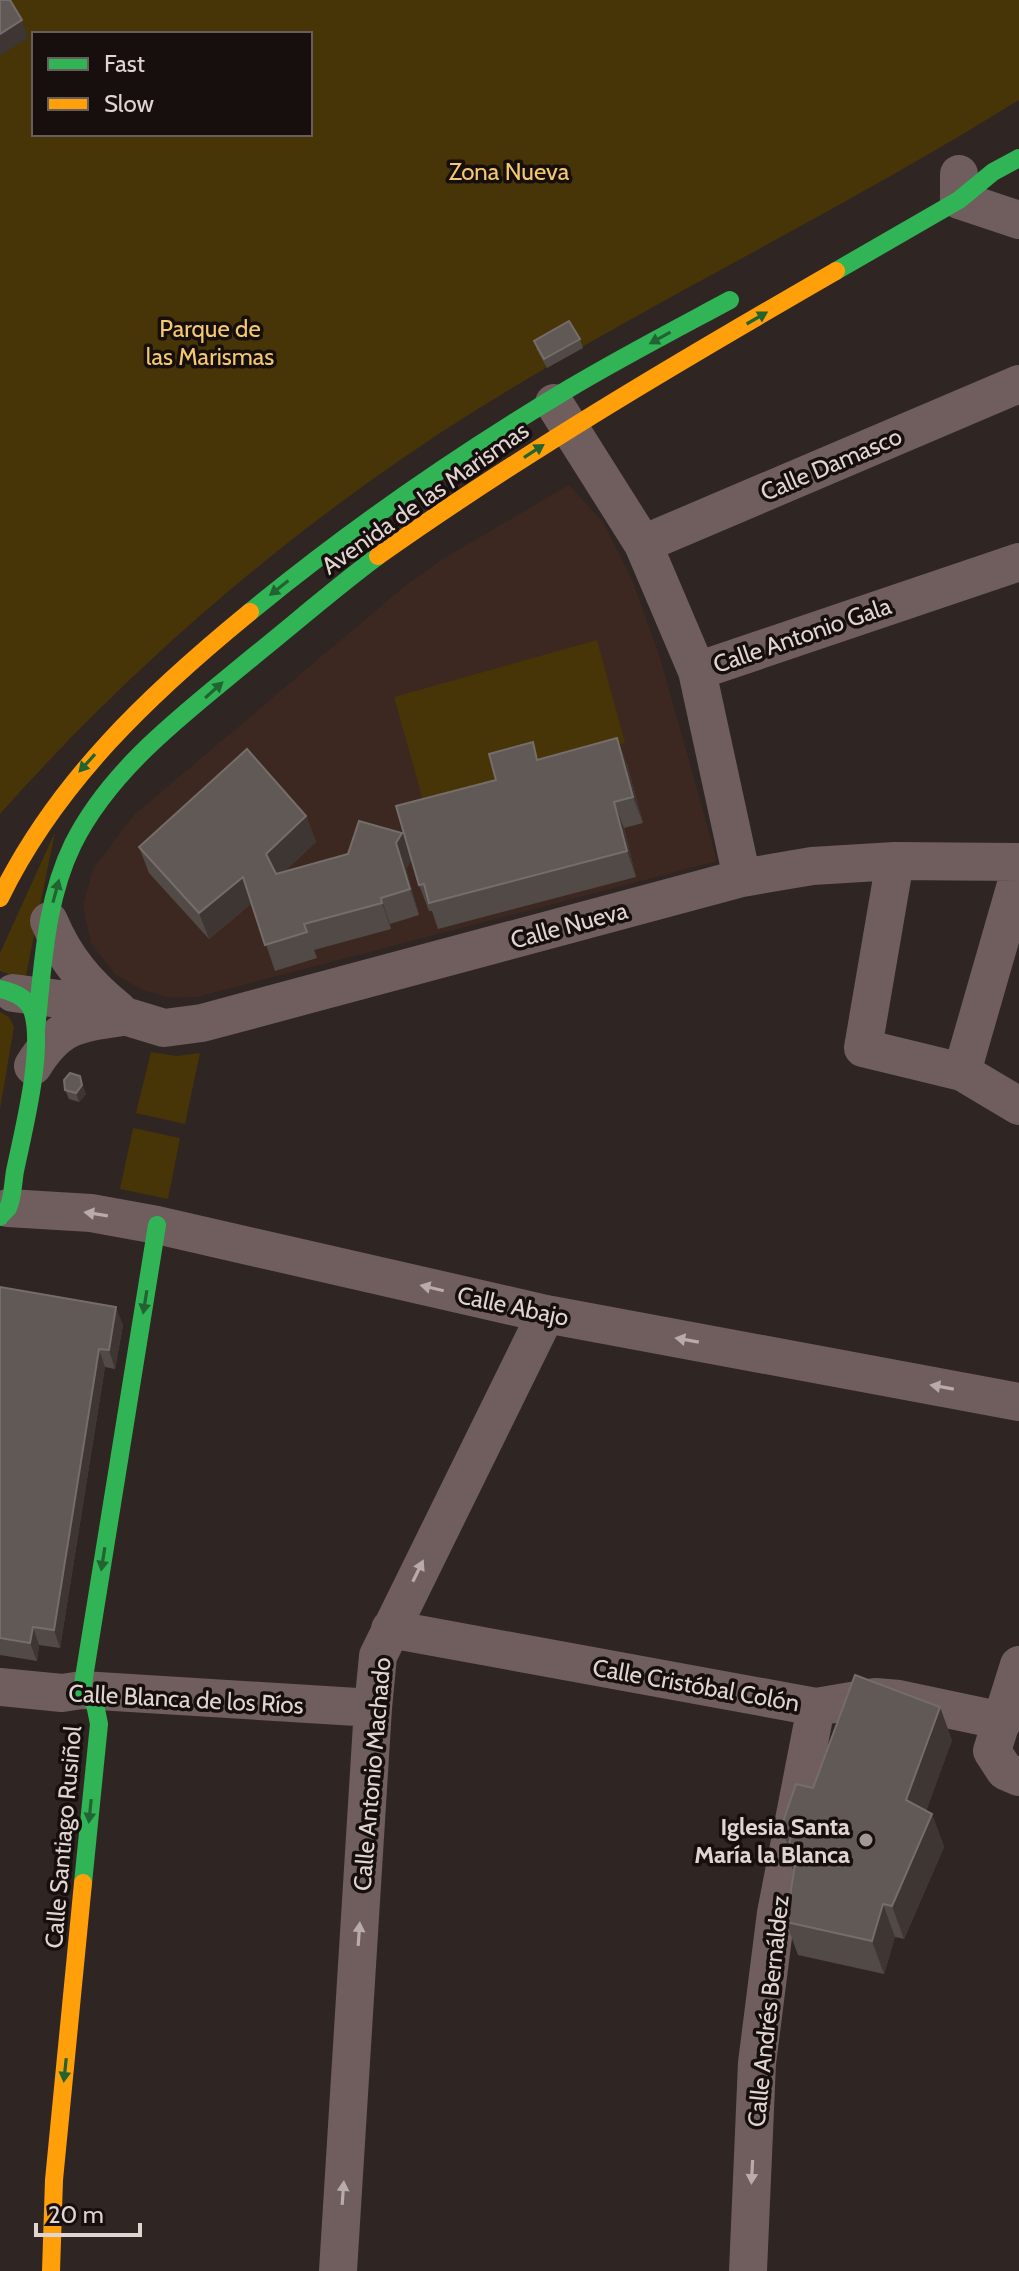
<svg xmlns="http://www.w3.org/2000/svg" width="1019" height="2271" font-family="Cabin,sans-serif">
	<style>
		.built { fill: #3c2820 }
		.green { fill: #473407; fill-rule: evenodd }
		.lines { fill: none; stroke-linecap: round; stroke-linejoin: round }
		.street { stroke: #6f5e5d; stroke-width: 38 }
		.fast { stroke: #30b455; stroke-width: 18 }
		.slow { stroke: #ff9f0a; stroke-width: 18 }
		.wall { fill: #524a47 }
		.shaded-wall { fill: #3d3633 }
		.building { fill: #615956; stroke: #756d69; stroke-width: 2 }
		.oneway { fill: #236231 }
		.oneway2 { fill: #b8aba8 }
		.poi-dot { fill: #a29894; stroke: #160f0d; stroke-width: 3 }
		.labels { text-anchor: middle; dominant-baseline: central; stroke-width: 7; stroke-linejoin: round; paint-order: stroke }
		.park-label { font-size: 24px; fill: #f4c870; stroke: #160f0d }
		.street-label { font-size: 24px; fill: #e0d5d1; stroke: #160f0d }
		.poi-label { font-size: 24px; font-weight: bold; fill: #e0d5d1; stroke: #160f0d; text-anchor: end }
	</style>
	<rect width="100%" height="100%" fill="#2f2623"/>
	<path class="built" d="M569,485L603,522L633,582L661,661L717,861L197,997L172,998L142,990L115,974L91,943L83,906L93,869L134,815L405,586L441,560Z"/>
	<path class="green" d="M0,0H1019V100C841,211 651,301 473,412C298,522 137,660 0,814ZM34,34H310V134H34Z
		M597,640L625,743L423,800L394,697Z
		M55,832L25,980L0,971V953Z
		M0,1012L9,1017L14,1027L0,1109Z
		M151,1052L176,1056L200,1053L185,1124L136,1113Z
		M133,1128L180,1138L168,1199L120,1189Z"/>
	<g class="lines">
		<path class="street" d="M959,174V200L1019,220
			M554,403L643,544L697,671L1019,562
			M643,544L1019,384
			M697,671L742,878
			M895,861L863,1048L962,1072L1019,1106
			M49,921C65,959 86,984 118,1010
			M13,993L75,1001L164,1028L202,1023L742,878L812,866L895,861L1019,862
			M33,1066C59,1024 77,1024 123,1017
			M962,1072L1019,874
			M8,1208L91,1213L157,1225L546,1314L1019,1402
			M390,1629L816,1707L875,1697L899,1699L1003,1721
			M1019,1665L992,1751L1005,1771L1019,1777
			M0,1687L62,1693L82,1690L373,1708
			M338,2271L373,1708L378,1656L546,1314
			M748,2271L757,2063L776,1913L816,1707"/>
		<path class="fast" d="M836,271L959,200L993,172L1019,158
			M250,612C351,529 458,455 570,388C622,357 676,329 730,300
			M0,989C14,992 29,999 33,1013C44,1051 23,1132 15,1171C13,1182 13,1198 8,1208C8,1208 0,1216 0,1217
			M36,1029C43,967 45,901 73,844C112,766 188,711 254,656C295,623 335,588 378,556
			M83,1883L99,1724L95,1704L82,1690L157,1225"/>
		<path class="slow" d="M378,556C525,452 680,361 836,271
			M0,898C57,781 151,693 250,612
			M51,2271L54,2180L83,1883"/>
	</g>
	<path class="wall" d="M580,339L583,348L547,368L537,350L534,341Z
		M539,759L627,764L643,823L624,828L636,877L438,929L432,911H429L419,885L496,780Z
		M306,816L316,842L284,872L348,854L402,833L412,859L406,869L419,915L390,924L391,929L314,950L317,958L275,971L252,903L209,939L149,873L139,847Z
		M65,1090L86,1094L79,1102L69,1099Z
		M0,1287L123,1325L115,1369L105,1367L60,1648L39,1645L37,1661L0,1655Z
		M952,1740L926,1811L932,1814L944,1847L904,1939L895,1937L884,1974L798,1955L786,1922L794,1873L787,1855L789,1848L781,1828L813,1788Z"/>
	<path class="shaded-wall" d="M22,20L28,38L0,56V34Z
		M617,738L627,764L643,823L633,797Z
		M614,802L624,828L636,877L627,851Z
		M306,816L316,842L276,880L266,854Z
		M402,833L412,859L406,869L419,915L410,889L396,843Z
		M243,877L252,903L209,939L199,913Z
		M381,898L390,924L391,929L382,903Z
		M80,1076L86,1094L79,1102L76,1093Z
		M116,1307L123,1325L115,1369L109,1350Z
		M99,1349L105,1367L60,1648L54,1630Z
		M33,1627L39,1645L37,1661L30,1643Z
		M940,1707L952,1740L918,1833L906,1800Z
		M932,1814L944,1847L904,1939L892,1906Z
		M883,1904L895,1937L884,1974L872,1941Z"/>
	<path class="building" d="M0,0H10L22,20L0,34Z
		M569,321L580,339L544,359L534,341Z
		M617,738L633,797L614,802L627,851L429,903L424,884L419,885L396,806L496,780L489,754L533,742L537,760Z
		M247,749L306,816L266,854L276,874L348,854L359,821L402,833L396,843L410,889L381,898L382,903L304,924L307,932L265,945L243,877L199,913L139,847Z
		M70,1073L80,1076L82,1085L76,1093L65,1090L64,1080Z
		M0,1287L116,1307L109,1350L99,1349L54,1630L33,1627L30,1643L0,1638Z
		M855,1675L940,1707L906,1800L932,1814L892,1906L883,1904L872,1941L786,1922L795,1864L787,1855L791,1835L781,1828L796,1784L813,1788Z"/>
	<defs><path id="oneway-solid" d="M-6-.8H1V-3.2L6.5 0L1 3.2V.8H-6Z" transform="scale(2)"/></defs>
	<g class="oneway">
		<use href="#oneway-solid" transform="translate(757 318) rotate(-30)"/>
		<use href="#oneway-solid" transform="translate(660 338) rotate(151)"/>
		<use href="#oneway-solid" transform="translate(534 451) rotate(-33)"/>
		<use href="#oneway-solid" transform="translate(279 588) rotate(142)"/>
		<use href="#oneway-solid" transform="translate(214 690) rotate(-42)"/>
		<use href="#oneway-solid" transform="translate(87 763) rotate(132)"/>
		<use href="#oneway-solid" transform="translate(56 891) rotate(-75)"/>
		<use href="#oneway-solid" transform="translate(145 1302) rotate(99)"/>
		<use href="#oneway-solid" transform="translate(103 1559) rotate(99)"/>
		<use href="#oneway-solid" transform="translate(90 1811) rotate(96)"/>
		<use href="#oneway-solid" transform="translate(65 2070) rotate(96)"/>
	</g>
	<g class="oneway2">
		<use href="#oneway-solid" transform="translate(96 1214) rotate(-171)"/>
		<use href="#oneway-solid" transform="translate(432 1288) rotate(-167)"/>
		<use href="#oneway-solid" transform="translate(687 1340) rotate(-170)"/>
		<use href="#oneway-solid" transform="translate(942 1387) rotate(-170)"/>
		<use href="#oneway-solid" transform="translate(418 1571) rotate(-64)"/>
		<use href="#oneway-solid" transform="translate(359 1934) rotate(-86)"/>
		<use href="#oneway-solid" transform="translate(752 2172) rotate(93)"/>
		<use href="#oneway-solid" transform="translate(343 2193) rotate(-86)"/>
	</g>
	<circle class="poi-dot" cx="866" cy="1840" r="8"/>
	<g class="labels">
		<g class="park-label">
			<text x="509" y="171">Zona Nueva</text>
			<text x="210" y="328">Parque de<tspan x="210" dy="28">las Marismas</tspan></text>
		</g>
		<g class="street-label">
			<text transform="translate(831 464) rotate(-23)">Calle Damasco</text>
			<text transform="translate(425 498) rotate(-35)">Avenida de las Marismas</text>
			<text transform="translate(802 635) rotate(-19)">Calle Antonio Gala</text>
			<text transform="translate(569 925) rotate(-15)">Calle Nueva</text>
			<text transform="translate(513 1306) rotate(12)">Calle Abajo</text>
			<text transform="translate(696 1685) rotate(10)">Calle Cristóbal Colón</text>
			<text transform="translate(186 1699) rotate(3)">Calle Blanca de los Ríos</text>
			<text transform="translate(372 1774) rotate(-85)">Calle Antonio Machado</text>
			<text transform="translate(63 1837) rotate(-85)">Calle Santiago Rusiñol</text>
			<text transform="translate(768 2011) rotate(-84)">Calle Andrés Bernáldez</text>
		</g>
		<g class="poi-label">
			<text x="850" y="1826">Iglesia Santa<tspan x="850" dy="28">María la Blanca</tspan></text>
		</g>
	</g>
	<rect x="32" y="32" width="280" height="104" fill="#160f0d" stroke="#675e5b" stroke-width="2"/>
	<rect x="48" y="58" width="40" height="12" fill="#30b455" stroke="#675e5b" stroke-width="2"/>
	<text x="104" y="72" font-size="24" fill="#e0d5d1">Fast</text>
	<rect x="48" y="98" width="40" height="12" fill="#ff9f0a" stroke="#675e5b" stroke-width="2"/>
	<text x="104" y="112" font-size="24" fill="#e0d5d1">Slow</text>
	<path d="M36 2223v12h104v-12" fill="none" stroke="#e0d5d1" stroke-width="4"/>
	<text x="48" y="2223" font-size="24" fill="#e0d5d1" stroke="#160f0d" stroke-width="6" paint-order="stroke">20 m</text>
</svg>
